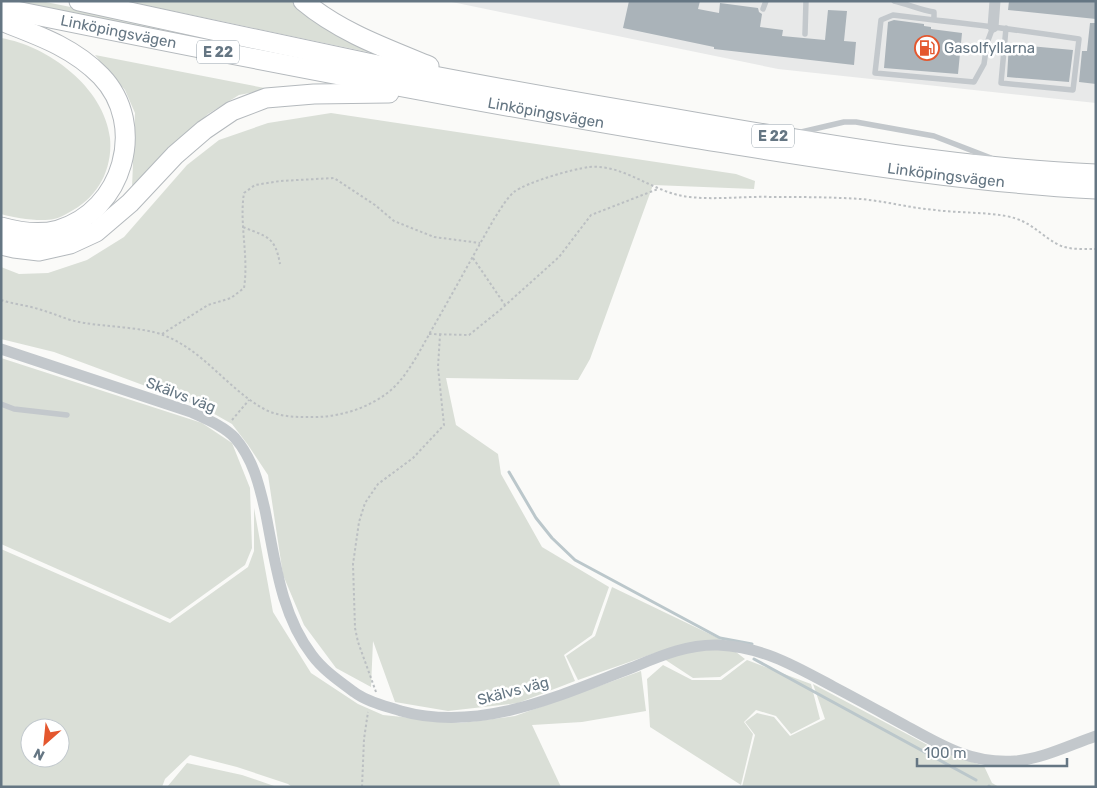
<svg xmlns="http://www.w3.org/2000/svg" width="1097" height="788" font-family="Rubik,sans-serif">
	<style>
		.built { fill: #e8e9e9 }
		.green { fill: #dadfd7; fill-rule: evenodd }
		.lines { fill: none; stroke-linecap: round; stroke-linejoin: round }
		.stream { stroke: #bbc7cb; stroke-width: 3 }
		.building { fill: #aab3b9 }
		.trunk-casing { stroke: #b4b9bd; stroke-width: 21 }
		.path { stroke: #bbbfc2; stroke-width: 2; stroke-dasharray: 2.5 2.5; stroke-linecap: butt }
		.service { stroke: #c3c8cc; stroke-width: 5.5 }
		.minor { stroke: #c3c8cc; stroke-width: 11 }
		.trunk { stroke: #fff; stroke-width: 19 }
		.labels { text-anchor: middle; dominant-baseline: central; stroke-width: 5; stroke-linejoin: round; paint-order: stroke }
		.shield { fill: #fff; stroke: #939fa8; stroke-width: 1 }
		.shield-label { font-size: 14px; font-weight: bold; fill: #657683 }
		.street-label { font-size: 15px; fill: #657683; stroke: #fff }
		.poi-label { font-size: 15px; fill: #657683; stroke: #fff; text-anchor: start }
	</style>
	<rect width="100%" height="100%" fill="#fafaf8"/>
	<path class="built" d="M447,1H1096V103L778,69Z"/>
	<path class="green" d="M12,1H41L502,95L342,69Z
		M125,1H293L308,15L373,51L372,53Z
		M1,38C48,46 104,87 110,138C113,170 97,199 68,213C64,215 59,218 54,219C40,222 15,218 1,214Z
		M95,55L270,89L239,95L208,114L132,188L135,113L125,90Z
		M331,113L736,174L755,181L754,189L653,185L590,359L578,380L446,378L456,425L498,454L501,474L542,547L609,587L592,635L564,655L575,681L518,703L448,711L395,702L373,641L371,687L336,668L304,625L283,575L268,475L248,445L232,424L202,407L54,352L1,339V267L19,274L48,273L87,260L124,237L187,165L219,140L268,123Z
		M1,358L202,423L232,443L250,488L252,548L245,565L170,619L1,544Z
		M254,508L273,612L311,673L358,704L383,715L461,723L515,716L641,671L646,711L582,722L532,725L561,787H292L288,784L237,767L190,755L165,779L162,787H1V549L170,623L248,567L254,551ZM30,728H60V758H30Z
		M612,587L718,638L745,659L720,677L693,678L655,653L578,680L566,656L595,636Z
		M747,660L811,684L820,719L791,734L776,716L756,710L744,722L753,734L741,785L650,727L647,679L663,665L692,680H721Z
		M813,684L937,750L984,766L992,783L999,787H742L755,735L745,722L757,713L774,717L790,736L825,719Z
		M187,763L242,775L277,787H167Z"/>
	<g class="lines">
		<path class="stream" d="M509,472L536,518L552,538L575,560L720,638L752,644
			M754,659L976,780
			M989,786L990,787"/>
	</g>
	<path class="building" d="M629,1H700L698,9L719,13L720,3L758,8L759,12L762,14L760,27L783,30L782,36L825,40L828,10L847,11L844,41L856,42L854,65L714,49V47L623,28Z
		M1009,1H1096V19L1008,10Z
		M894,20L924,24V26L931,27V29L962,33L958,74L884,68L888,22Z
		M1090,23H1096V84L1079,82L1082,51H1087Z
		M1009,44L1073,50L1069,82L1007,77Z"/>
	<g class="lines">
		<defs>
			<g id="trunk">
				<path d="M79,1C175,22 272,43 368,63C476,85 586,104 695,122C827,145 961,168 1096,174"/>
				<path d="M303,1C340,32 385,48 429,66"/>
				<path id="s1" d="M1,8C231,55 461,100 692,138C826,159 960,182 1096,189"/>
				<path d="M1,21C37,35 73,47 101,76C148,125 123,211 58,230C40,235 19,232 1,227"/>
				<path d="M1,245L14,248L39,251L70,244L96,232L130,203L175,155L204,130L232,111L266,98L314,94L389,93"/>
			</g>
		</defs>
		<use href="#trunk" class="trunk-casing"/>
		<path class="path" d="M243,227C267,237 275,236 280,264
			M473,258L505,305
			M1,300C13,304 26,305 38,309C54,313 68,321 85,323C107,327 142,327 163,335C204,350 228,390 266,410C283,418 300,417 318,417C343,416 371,407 391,390C410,373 422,346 435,324C455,289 474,254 494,219C500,210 506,199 514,192C527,182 573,169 589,167C626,164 654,194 690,197C717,200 745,196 773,197C802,197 831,197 860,199C885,201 910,208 935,210C958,213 983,212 1006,216C1032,221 1038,234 1059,245C1070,250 1084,249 1096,249
			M162,334L208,305L231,298L244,288C249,256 239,224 244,193L255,185L280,181L334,178L375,205L394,221L434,237L480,243
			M429,334L469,335L500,310L559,257L591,215L658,189
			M232,420L249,400
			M376,692L358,642L355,628L353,564L359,522L365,503L378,484L413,458L444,425L438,367L440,335
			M362,787L364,739L368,712"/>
		<path class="service" d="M894,1C908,4 920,10 934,12V20C983,25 1031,32 1079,39L1073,90L1001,83L1006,28
			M763,9L766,1
			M934,20L893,15L881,20L875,73L974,82L984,64L987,43L993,27
			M805,34L806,1
			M797,133L844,122H856L934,136L991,158
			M1,404L14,409L67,415"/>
		<path class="minor" d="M993,27L995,1
			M1,349L191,412C206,419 224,426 235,438C253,459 259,484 265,510C275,559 280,613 312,655C323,670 339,681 354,692C367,702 386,706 401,711C480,733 558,696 631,668C658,657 687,644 718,645C763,647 795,666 834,687C859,700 884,714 908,727C944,747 973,764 1015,761C1042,759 1070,745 1096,736"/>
		<use href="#trunk" class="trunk"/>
	</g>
	<defs>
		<symbol id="fuel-ring" viewBox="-11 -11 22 22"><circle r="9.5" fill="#fff" stroke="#e4572e" stroke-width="1.5"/><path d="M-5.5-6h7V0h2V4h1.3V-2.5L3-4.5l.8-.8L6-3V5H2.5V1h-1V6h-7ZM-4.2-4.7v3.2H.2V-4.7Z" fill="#e4572e"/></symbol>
	</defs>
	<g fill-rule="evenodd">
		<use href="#fuel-ring" x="913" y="34" width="28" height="28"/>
	</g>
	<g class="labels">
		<g class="shield">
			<rect x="197" y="40.5" width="42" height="23" rx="4"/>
			<rect x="752" y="124.5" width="42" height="23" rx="4"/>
		</g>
		<g class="shield-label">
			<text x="218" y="52">E 22</text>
			<text x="773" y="136">E 22</text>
		</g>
		<g class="street-label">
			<text stroke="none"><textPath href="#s1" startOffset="120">Linköpingsvägen</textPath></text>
			<text stroke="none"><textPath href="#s1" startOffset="555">Linköpingsvägen</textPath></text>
			<text stroke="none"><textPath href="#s1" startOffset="960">Linköpingsvägen</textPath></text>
			<text transform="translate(181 395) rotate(21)">Skälvs väg</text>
			<text transform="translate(513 691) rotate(-15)">Skälvs väg</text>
		</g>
		<g class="poi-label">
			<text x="944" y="48">Gasolfyllarna</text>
		</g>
	</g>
	<rect width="1097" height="788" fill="none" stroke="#657683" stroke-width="5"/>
	<g transform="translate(45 743) rotate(207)"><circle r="24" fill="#ffffff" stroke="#c1c8cd"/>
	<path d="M0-4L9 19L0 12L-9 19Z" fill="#e4572e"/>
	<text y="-8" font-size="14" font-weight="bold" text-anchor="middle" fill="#657683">N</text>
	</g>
	<path d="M917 758v8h150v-8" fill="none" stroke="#657683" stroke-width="2.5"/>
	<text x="924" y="758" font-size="15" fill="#657683" stroke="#ffffff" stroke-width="4" paint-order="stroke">100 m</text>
</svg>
